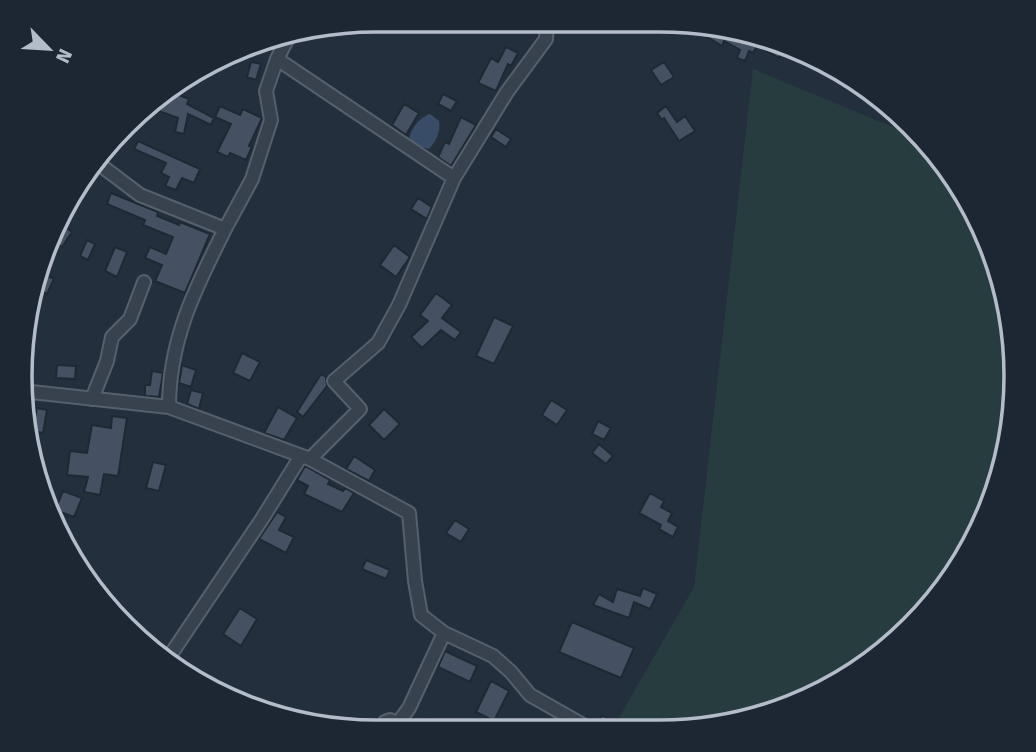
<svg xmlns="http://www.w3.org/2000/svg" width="1036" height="752" font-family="'Fira Sans',sans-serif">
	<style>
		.green { fill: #263c3f }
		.water { fill: #394c67 }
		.building { fill: #455162; stroke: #1f2835; stroke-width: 2 }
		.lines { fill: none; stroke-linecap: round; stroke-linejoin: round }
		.minor-casing { stroke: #565f6c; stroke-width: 16 }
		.minor { stroke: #38414e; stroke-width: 12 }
		.rim { fill: none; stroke: #b4bcc9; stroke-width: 3.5 }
	</style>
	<rect width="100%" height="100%" fill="#242f3e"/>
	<path class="green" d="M753,69L922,139L943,159L1004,283L1014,422L969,554L877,659L797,705L707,730H612L694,587Z"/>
	<path class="water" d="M430,114L439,121C441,132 436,141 429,149L409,144C408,132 418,118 430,114Z"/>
	<path class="building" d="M683,22L752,31L785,46L779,58L757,46L753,53L749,51L745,61L737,58L740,50L724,41L722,46Z
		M506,47L518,53L511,66L508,64L496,91L478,83L491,58L498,62Z
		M251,62L261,64L256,80L247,77Z
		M664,62L674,77L661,85L651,70Z
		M166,90L189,99L187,104L214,118L211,125L188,114L184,134L175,132L178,118L153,109Z
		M443,94L457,101L451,111L438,104Z
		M404,104L419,113L406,135L392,125Z
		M220,106L240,115L243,109L262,118L249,146L252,147L246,160L230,153L228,157L217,152L231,124L215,117Z
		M666,106L677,122L685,116L695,131L679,141L664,118L662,120L657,113Z
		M461,117L476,125L451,166L438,157L445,142L449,144Z
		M496,129L511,139L506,147L491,137Z
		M138,141L200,169L194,183L182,178L176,190L165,186L169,177L161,173L166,163L134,149Z
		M111,193L158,212L157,216L179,225L180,222L210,234L185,293L155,281L162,265L145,258L150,247L166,254L173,237L143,225L145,220L107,204Z
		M418,198L432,207L427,219L411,209Z
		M64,226L72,232L62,247L53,241Z
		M87,240L95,244L88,260L80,256Z
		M394,245L410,257L396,277L380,265Z
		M115,247L127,252L117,277L105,271Z
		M40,272L54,279L47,294L35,288Z
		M436,293L452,305L442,318L461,332L455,340L441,330L422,348L411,337L428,321L420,315Z
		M494,317L513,326L494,364L476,356Z
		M242,353L260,362L250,381L233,373Z
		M57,365L76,366L75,379L56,378Z
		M182,365L196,370L191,387L179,383Z
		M152,371L163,373L159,397L145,396V385H150Z
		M321,374L326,377L327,386L303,417L297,412Z
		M191,390L203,393L199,409L187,404Z
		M551,400L567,410L557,425L542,415Z
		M278,407L297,418L284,440L264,433Z
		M37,408L47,410L43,433L32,431Z
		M384,409L400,424L384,440L369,425Z
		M112,416L127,418L118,476L104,474L100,495L84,492L88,477L67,475L70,451L87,453L92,425L111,428Z
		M598,421L611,428L604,440L592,434Z
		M599,444L613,456L606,464L592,453Z
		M354,456L375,470L369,481L346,469Z
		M153,462L166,465L159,491L146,488Z
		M305,466L330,480L328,484L343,491L345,488L354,493L342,512L304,494L308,486L297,480Z
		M63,491L82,498L74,517L55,510Z
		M650,493L664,501L661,507L672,513L668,521L678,527L673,537L659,529L661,525L639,513Z
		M277,512L286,517L279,530L294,537L286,553L259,539Z
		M455,520L469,529L461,542L446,533Z
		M366,560L390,570L386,579L362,569Z
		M643,588L657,594L650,609L634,602L629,618L593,605L599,594L613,602L617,589L640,596Z
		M240,608L257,619L241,646L223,634Z
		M572,622L634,648L621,678L559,652Z
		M445,651L477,666L470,682L438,667Z
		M491,681L509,691L494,721L476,712Z
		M602,715L618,725L614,730L599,729L597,724Z
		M426,718L455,731H428L421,728Z"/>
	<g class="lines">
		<defs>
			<path id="minor" d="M277,59L454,178
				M95,161L140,195L225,229L252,179L271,120L266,91L277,59L292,30
				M22,391L169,407L310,459L409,513L415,581L421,615L444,633L409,708L398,723L390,720L385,722L379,732
				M92,399L107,361L112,337L130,319L144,282
				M169,407C169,339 196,287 225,229
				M310,459L360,409L334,381L378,343L399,305L454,178L507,92L546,39L547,19
				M444,633L493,656L511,672L530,695L590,729
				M165,663L262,519L301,456"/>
		</defs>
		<use href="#minor" class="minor-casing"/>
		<use href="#minor" class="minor"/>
	</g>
	<path d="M0 0H1036V752H0ZM376 32H660A344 344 0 0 1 1004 376V376A344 344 0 0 1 660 720H376A344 344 0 0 1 32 376V376A344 344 0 0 1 376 32Z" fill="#1d2633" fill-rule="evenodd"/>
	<path class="rim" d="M376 32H660A344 344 0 0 1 1004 376V376A344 344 0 0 1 660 720H376A344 344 0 0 1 32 376V376A344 344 0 0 1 376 32Z"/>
	<g transform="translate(49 49) rotate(115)" stroke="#1d2633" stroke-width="5" paint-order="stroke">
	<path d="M0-5L12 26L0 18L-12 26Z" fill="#b4bcc9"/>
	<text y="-10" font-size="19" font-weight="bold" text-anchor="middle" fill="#b4bcc9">N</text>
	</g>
</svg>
